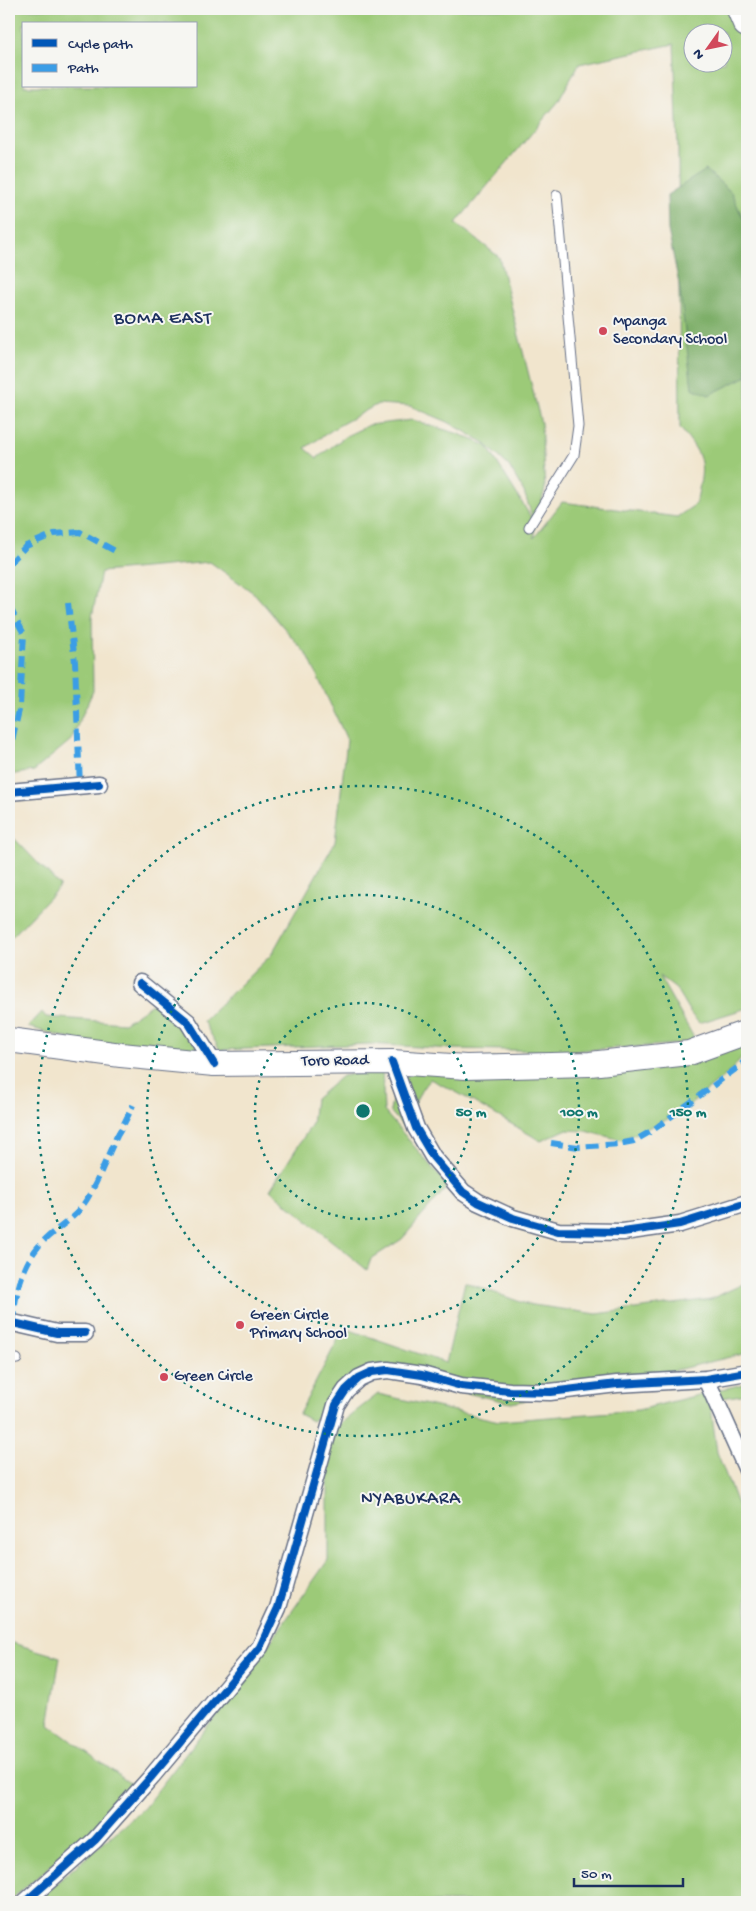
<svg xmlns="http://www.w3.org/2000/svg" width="756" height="1911" font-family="'Gochi Hand',sans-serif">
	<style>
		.green { fill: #9cca78; stroke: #5c7c6b; fill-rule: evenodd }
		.forest { fill: #7dae68; stroke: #4c6e63 }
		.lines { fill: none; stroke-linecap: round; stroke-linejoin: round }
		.lane-casing { stroke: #666f85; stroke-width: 11 }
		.street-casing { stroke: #666f85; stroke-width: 19 }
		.secondary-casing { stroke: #666f85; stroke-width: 26 }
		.highway-casing { stroke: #666f85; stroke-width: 30 }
		.lane { stroke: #fff; stroke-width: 9 }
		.street { stroke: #fff; stroke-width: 16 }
		.secondary { stroke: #fff; stroke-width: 24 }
		.highway { stroke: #fff; stroke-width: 28 }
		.quiet { stroke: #3b9de6; stroke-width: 6; stroke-dasharray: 12 6; stroke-linecap: butt }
		.cycleway-casing { stroke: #f6f6f2; stroke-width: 11 }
		.cycleway { stroke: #0057b8; stroke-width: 8 }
		.ring { fill: none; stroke: #0f766e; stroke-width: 2.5; stroke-dasharray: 2.5 5 }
		.poi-dot { fill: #d1495b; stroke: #f6f6f2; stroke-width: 2 }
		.labels { text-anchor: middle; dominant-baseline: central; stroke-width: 4; stroke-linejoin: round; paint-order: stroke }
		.poi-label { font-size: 16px; fill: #1b2f5e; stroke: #f6f6f2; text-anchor: start }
		.street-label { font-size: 16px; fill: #1b2f5e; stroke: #f6f6f2 }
		.neighbourhood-label { font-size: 18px; letter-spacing: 1px; fill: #1b2f5e; stroke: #f6f6f2 }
		.quarter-label { font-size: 19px; letter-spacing: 1px; fill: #1b2f5e; stroke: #f6f6f2 }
		.centre { fill: #0f766e; stroke: #f6f6f2; stroke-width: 2.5 }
		.ring-label { font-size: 15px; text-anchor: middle; font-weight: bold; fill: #0f766e; stroke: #f6f6f2; stroke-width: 4; stroke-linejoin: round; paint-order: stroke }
	</style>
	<rect width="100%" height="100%" fill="#f6f6f2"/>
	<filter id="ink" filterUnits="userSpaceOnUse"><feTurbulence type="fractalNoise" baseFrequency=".02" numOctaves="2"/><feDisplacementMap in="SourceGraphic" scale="10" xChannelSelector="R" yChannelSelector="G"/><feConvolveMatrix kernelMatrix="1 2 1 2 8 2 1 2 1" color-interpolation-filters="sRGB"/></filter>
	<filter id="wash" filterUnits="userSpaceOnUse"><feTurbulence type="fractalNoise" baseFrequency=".0096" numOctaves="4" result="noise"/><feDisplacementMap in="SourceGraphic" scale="20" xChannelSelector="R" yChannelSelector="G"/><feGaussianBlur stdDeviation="1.12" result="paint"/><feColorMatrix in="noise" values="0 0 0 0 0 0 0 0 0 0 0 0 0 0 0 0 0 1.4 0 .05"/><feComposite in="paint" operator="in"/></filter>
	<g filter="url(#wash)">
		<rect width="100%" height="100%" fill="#f1e5cd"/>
		<path class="green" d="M9,9H726L747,53V1008L699,1023L691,1014L676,989L659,976L697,1043L570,1051L451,1049L369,1044L220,1050L203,1021L271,955L335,842L347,740L308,656L255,594L210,562L101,572L92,617L93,691L71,740L34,771L9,775ZM24,24H196V86H24ZM694,32H724V62H694ZM674,44L678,145L680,428C707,460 704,465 696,504L677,517L562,502L534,538L535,525L545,489L541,423L499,257L456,223L558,102L579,64ZM378,404L410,406L448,422L483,442L509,466L524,492L534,522L487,446L459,434L412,420L369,425L346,436L317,458L305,448L338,426Z
			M9,833L60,886L9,940Z
			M161,998L209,1051L118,1052L28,1027L42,1012L46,1017L124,1023Z
			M747,1026V1050L731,1071L677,1115L621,1140L586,1131L565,1130L541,1141L456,1092L430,1079C416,1094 412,1111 407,1131L390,1111L400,1062L689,1051Z
			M382,1069L384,1111L448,1186L402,1239L371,1259L367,1270L270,1190L312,1124L315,1099L342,1076Z
			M465,1282L526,1304L597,1314L711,1299L747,1282V1353L634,1380L511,1403L378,1373L312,1421L299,1414L344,1328L446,1363Z
			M747,1383V1394L710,1400L717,1452L737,1504L747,1522V1902H34L144,1808L250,1671L328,1560V1440L336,1427L378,1394L499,1421L638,1410Z
			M9,1642L60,1657L49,1725L135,1787L119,1808L9,1901Z"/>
		<path class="forest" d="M706,170L731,192L747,227V376L709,395L692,388L679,284L668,230L667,195Z"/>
	</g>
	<g filter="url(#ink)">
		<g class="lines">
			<defs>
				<path id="lane" d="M529,527L574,455L578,426L557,195
					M9,1360L17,1359"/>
				<path id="street" d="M9,792L99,784
					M140,983L188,1022L214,1064
					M392,1062L416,1128L433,1157L463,1192L478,1202L513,1218L558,1231L623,1232L680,1224L747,1203
					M9,1322L57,1333H85
					M706,1379L747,1470
					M25,1902L95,1840L152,1776L260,1647L278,1608L336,1405L346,1390L359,1378L372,1372L388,1370L422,1375L461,1386L510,1391L550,1392L617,1384L706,1379L747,1372"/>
				<path id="secondary" d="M9,1040L121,1055L214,1064L392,1062L466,1067L590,1064L689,1053L747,1032"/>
				<path id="highway" d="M741,9L747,23"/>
			</defs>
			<use href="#lane" class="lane-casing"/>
			<use href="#street" class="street-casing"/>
			<use href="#secondary" class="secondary-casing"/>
			<use href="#highway" class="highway-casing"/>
			<use href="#lane" class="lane"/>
			<use href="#street" class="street"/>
			<use href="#secondary" class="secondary"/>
			<use href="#highway" class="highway"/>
			<path class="quiet" d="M9,564L26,546L54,534L80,532L115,551
				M68,603L75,662L80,787
				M9,606L24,634L20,706L9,753
				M551,1143L578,1147L619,1144L634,1141L653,1130L741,1065L747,1058
				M13,1323C14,1298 22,1266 38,1247C50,1232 69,1223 81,1208C97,1186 105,1160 117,1136C123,1126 128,1116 133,1105"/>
			<defs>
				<path id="cycleway" d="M9,792L99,784
					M140,983L188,1022L214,1064
					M392,1062L416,1128L433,1157L463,1192L478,1202L513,1218L558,1231L623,1232L680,1224L747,1203
					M9,1322L57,1333H85
					M25,1902L95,1840L152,1776L260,1647L278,1608L336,1405L346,1390L359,1378L372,1372L388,1370L422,1375L461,1386L510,1391L550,1392L617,1384L706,1379L747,1372"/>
			</defs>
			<use href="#cycleway" class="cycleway-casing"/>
			<use href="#cycleway" class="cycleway"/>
		</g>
	</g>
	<g class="ring">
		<circle cx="363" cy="1111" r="108"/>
		<circle cx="363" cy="1111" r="216"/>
		<circle cx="363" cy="1111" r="325"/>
	</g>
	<g class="poi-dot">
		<circle cx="603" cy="331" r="5"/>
		<circle cx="240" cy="1325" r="5"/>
		<circle cx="164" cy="1377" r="5"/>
	</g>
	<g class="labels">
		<g class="poi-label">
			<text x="613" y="322">Mpanga<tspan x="613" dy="18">Secondary School</tspan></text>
			<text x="250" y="1316">Green Circle<tspan x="250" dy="18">Primary School</tspan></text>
			<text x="174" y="1377">Green Circle</text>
		</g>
		<g class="street-label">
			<text transform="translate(335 1062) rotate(-1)">Toro Road</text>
		</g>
		<g class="neighbourhood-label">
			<text x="411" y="1499">NYABUKARA</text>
		</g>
		<g class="quarter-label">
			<text x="163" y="319">BOMA EAST</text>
		</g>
	</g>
	<circle cx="363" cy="1111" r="8" class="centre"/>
	<g class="ring-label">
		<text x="471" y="1116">50 m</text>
		<text x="579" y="1116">100 m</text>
		<text x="688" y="1116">150 m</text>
	</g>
	<rect width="756" height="1911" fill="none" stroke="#f6f6f2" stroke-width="30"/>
	<rect x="22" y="22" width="175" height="65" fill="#f6f6f2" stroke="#9ea6b7"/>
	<rect x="32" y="39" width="25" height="8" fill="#0057b8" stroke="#9ea6b7"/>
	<text x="68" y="48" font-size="15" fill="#1b2f5e">Cycle path</text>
	<rect x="32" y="64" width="25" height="8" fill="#3b9de6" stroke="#9ea6b7"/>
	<text x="68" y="72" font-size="15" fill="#1b2f5e">Path</text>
	<g transform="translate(708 48) rotate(237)"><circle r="24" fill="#f6f6f2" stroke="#9ea6b7"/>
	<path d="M0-4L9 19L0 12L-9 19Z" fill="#d1495b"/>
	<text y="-8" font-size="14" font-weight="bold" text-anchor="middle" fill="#1b2f5e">N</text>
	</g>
	<path d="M574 1878v8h109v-8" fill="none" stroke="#1b2f5e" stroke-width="2.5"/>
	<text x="581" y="1878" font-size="15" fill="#1b2f5e" stroke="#f6f6f2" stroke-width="4" paint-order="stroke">50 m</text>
</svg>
